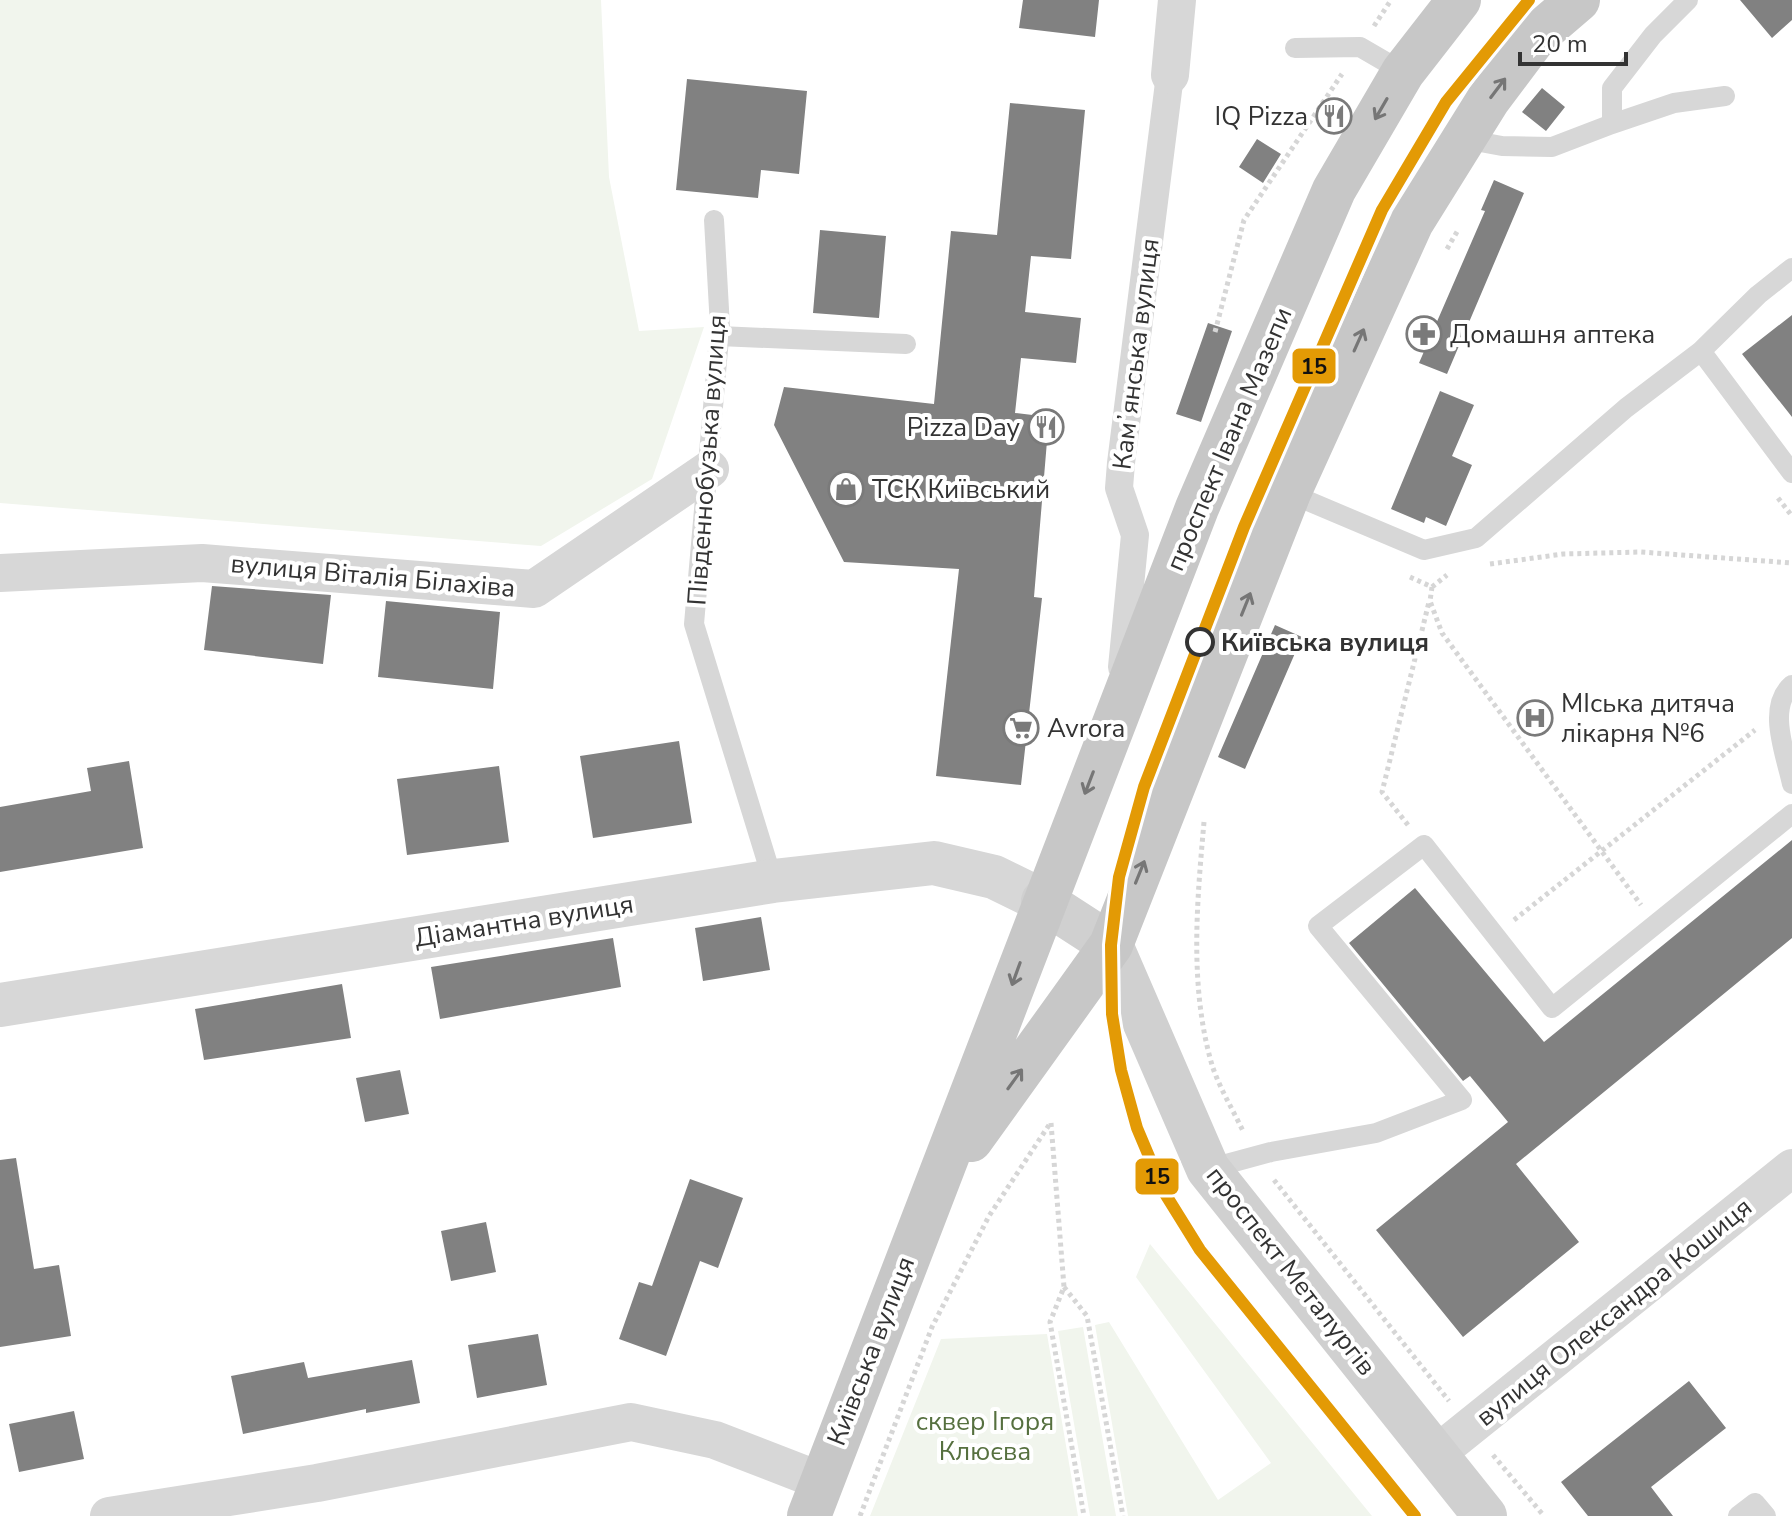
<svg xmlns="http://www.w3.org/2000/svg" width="1792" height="1516" font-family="'Nunito Sans',sans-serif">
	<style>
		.green { fill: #f1f5ed }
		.building { fill: #818181 }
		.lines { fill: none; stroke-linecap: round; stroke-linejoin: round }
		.path { stroke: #d6d6d6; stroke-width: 5; stroke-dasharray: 4 4; stroke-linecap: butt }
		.service { stroke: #d7d7d7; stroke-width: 20 }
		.pedestrian { stroke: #d7d7d7; stroke-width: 28 }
		.minor { stroke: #d7d7d7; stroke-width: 38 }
		.tertiary { stroke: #d7d7d7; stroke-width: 44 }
		.secondary { stroke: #d0d0d0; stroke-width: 44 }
		.trunk { stroke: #c7c7c7; stroke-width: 44 }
		.tram-1-casing { stroke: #fff; stroke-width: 18 }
		.tram-1 { stroke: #e39a05; stroke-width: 12 }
		.oneway { stroke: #767676 }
		.stop-dot { fill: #fff; stroke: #333; stroke-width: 4 }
		.labels { text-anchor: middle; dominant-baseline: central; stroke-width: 8; stroke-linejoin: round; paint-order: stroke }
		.poi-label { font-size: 26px; fill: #333; stroke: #fff; text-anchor: start }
		.street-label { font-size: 26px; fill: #333; stroke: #fff }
		.stop-label { font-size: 26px; font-weight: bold; fill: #333; stroke: #fff; text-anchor: start }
		.park-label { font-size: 26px; fill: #56703f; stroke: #fff }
		.line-badge { stroke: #fff; stroke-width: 3 }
		.pale-badge-label { font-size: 22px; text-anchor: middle; font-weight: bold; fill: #111 }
	</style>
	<rect width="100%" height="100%" fill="#fff"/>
	<path class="green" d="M0,0H601L609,177L639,331L704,327L652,479L541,546L0,503Z
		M1150,1244L1372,1516H1128L1095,1325L1109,1322L1218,1500L1271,1463L1136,1277Z
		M1083,1327L1116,1516H1090L1058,1331Z
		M1047,1334L1078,1516H870L941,1339Z"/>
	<path class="building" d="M1023,0H1099L1095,37L1019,28Z
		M1740,0H1792V20L1772,38Z
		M687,79L807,91L799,174L761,170L758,198L676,190Z
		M1542,88L1565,107L1546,131L1522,112Z
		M1010,103L1085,110L1071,259L1031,256L1025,312L1081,318L1076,363L1021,358L1015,413L1049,417L1034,597L1042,598L1021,785L936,776L959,569L844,562L774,425L784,387L934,404L951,231L997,235Z
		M1257,139L1281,154L1263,183L1239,167Z
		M1494,180L1524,193L1447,374L1419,363L1485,211L1481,210Z
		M820,230L886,236L879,318L813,313Z
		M1792,315V417L1742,354Z
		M1208,323L1232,331L1201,422L1176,414Z
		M1440,391L1474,405L1452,456L1472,465L1446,526L1426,517L1424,523L1391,509Z
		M212,586L331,595L323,664L204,650Z
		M386,601L500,612L493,689L378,677Z
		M1275,625L1302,637L1245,769L1218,757Z
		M679,741L692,823L593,838L580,756Z
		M129,761L143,848L0,872V807L91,791L87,768Z
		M499,766L509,842L407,855L397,779Z
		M1792,840V938L1516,1164L1579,1242L1463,1337L1376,1230L1508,1122L1470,1076L1463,1081L1349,943L1415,888L1544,1042Z
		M761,917L770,970L703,981L695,928Z
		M613,938L621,987L440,1019L431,967Z
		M342,984L351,1038L204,1060L195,1009Z
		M400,1070L409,1114L365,1122L356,1078Z
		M16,1158L34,1269L59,1265L71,1336L0,1347V1160Z
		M690,1179L743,1198L718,1268L700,1261L666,1356L619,1339L639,1282L652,1286Z
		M486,1222L496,1272L451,1281L441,1231Z
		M538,1334L547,1385L477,1398L468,1345Z
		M412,1360L420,1403L366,1413V1409L243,1434L231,1376L304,1362L308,1378Z
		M1689,1381L1726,1428L1651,1487L1673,1516H1588L1561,1482Z
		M74,1411L84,1459L19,1472L9,1424Z"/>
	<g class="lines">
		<path class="path" d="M1374,26L1391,0
			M1447,249L1458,230
			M1215,332L1244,220L1342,74
			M1778,498L1792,516
			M1490,564L1563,554L1641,552L1792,563
			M1410,577L1432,587L1430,601L1442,633L1641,905
			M1432,587L1447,575
			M1204,822C1197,902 1189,986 1212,1065C1219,1087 1233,1110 1243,1131
			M1408,825L1382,792L1429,602
			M1514,920L1755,730
			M1051,1123L1064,1287L1050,1322L1084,1516
			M1274,1180L1449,1401
			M1064,1287L1087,1316L1123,1516
			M1493,1455L1544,1516
			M860,1516L932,1327L989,1216L1051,1122"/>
		<path class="service" d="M1295,48L1360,47L1403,72
			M1612,124L1674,103L1725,96
			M1464,139L1502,146L1552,147L1612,124V88L1653,35L1688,0
			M714,220L720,327L694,624L773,881
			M719,336L906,344
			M1701,351L1792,473
			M1289,493L1424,550L1476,538L1626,408L1701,351L1758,295L1792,268
			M1792,685C1766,707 1786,755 1792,784
			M1208,1169L1271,1152L1376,1133L1462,1100L1318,926L1424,845L1552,1008L1792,814
			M1738,1516L1755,1503L1766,1516"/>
		<path class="pedestrian" d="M1122,667L1135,535L1119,488L1121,463L1170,75"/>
		<path class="minor" d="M1170,75L1177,0
			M0,573L202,563L534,589L710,469
			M1435,1455L1792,1168
			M109,1516L317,1483L631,1422L715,1440L821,1481"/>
		<path class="tertiary" d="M0,1005L773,881L934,863L994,877L1043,901"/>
		<path class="secondary" d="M1043,901L1111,945L1208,1169L1485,1516"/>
		<path class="trunk" d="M971,1140L1111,945L1289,493L1412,222L1488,100L1536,36L1578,0
			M809,1516L1197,508L1334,190L1403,72L1459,0"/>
		<defs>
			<path id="tram-1" d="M1415,1516L1200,1250L1164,1192L1137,1128L1121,1070L1112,1014L1111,945L1119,877L1144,787L1244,527L1382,210L1446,102L1529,0"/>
		</defs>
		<use href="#tram-1" class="tram-1-casing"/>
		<use href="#tram-1" class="tram-1"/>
	</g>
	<defs><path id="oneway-shaft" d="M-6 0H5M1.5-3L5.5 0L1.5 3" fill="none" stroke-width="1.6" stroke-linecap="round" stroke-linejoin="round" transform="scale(2)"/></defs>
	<g class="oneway">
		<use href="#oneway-shaft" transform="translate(1498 88) rotate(-53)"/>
		<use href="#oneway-shaft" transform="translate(1381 109) rotate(120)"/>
		<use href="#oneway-shaft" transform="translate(1359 340) rotate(-66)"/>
		<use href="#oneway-shaft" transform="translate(1246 604) rotate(-68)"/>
		<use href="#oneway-shaft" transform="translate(1089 783) rotate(111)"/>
		<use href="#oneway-shaft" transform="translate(1140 872) rotate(-68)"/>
		<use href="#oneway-shaft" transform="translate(1016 974) rotate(110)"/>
		<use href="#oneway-shaft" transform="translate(1015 1079) rotate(-54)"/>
	</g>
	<defs>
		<symbol id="restaurant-ring" viewBox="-11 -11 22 22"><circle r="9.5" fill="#fff" stroke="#7a7a7a" stroke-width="1.5"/><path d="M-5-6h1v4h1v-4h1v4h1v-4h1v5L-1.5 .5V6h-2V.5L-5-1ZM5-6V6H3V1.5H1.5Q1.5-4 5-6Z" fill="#7a7a7a"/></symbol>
		<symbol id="pharmacy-ring" viewBox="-11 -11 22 22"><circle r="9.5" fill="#fff" stroke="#7a7a7a" stroke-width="1.5"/><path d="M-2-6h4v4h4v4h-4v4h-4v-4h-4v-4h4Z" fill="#7a7a7a"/></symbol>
		<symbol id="shop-ring" viewBox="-11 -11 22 22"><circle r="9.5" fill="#fff" stroke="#7a7a7a" stroke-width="1.5"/><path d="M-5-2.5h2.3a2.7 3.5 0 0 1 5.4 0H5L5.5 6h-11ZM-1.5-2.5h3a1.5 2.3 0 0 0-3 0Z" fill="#7a7a7a"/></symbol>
		<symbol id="hospital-ring" viewBox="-11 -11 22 22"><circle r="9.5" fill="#fff" stroke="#7a7a7a" stroke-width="1.5"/><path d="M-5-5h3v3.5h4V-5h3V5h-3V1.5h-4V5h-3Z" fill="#7a7a7a"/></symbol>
		<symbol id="supermarket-ring" viewBox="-11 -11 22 22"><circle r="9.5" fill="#fff" stroke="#7a7a7a" stroke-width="1.5"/><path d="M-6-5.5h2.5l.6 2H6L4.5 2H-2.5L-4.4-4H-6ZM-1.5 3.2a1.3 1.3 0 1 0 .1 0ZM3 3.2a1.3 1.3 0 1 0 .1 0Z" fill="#7a7a7a"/></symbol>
	</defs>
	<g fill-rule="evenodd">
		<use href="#restaurant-ring" x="1314" y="96" width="40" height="40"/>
		<use href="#pharmacy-ring" x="1404" y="314" width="40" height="40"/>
		<use href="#restaurant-ring" x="1026" y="407" width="40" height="40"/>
		<use href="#shop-ring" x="826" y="469" width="40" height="40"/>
		<use href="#hospital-ring" x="1515" y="698" width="40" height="40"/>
		<use href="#supermarket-ring" x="1001" y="708" width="40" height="40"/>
	</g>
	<circle class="stop-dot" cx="1200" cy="642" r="13"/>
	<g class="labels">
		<g class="poi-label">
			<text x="1308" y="116" text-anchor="end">IQ Pizza</text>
			<text x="1450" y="334">Домашня аптека</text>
			<text x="1020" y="427" text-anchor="end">Pizza Day</text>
			<text x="872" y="489">ТСК Київський</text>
			<text x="1561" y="703">МІська дитяча<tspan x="1561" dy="30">лікарня №6</tspan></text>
			<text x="1047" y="728">Avrora</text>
		</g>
		<g class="street-label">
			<text transform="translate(1136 354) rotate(-83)">Камʼянська вулиця</text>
			<text transform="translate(1229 439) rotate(-67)">проспект Івана Мазепи</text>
			<text transform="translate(707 460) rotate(-86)">Південнобузька вулиця</text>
			<text transform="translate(373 576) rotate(5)">вулиця Віталія Білахіва</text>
			<text transform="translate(524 921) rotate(-9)">Діамантна вулиця</text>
			<text transform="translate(1291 1271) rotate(52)">проспект Металургів</text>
			<text transform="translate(1614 1312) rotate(-39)">вулиця Олександра Кошиця</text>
			<text transform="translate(871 1351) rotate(-69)">Київська вулиця</text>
		</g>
		<g class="stop-label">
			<text x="1221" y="642">Київська вулиця</text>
		</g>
		<g class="park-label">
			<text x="985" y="1421">сквер Ігоря<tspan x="985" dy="30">Клюєва</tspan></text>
		</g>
	</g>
	<g class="line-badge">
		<rect x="1291" y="347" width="46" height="38" rx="8" fill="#e39a05"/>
		<rect x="1134" y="1157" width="46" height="39" rx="8" fill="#e39a05"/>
	</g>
	<g class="pale-badge-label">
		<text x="1314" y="374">15</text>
		<text x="1157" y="1184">15</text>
	</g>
	<path d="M1520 52v12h106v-12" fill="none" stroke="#333333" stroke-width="4"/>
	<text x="1532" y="52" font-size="24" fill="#333333" stroke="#ffffff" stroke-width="6" paint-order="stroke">20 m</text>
</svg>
